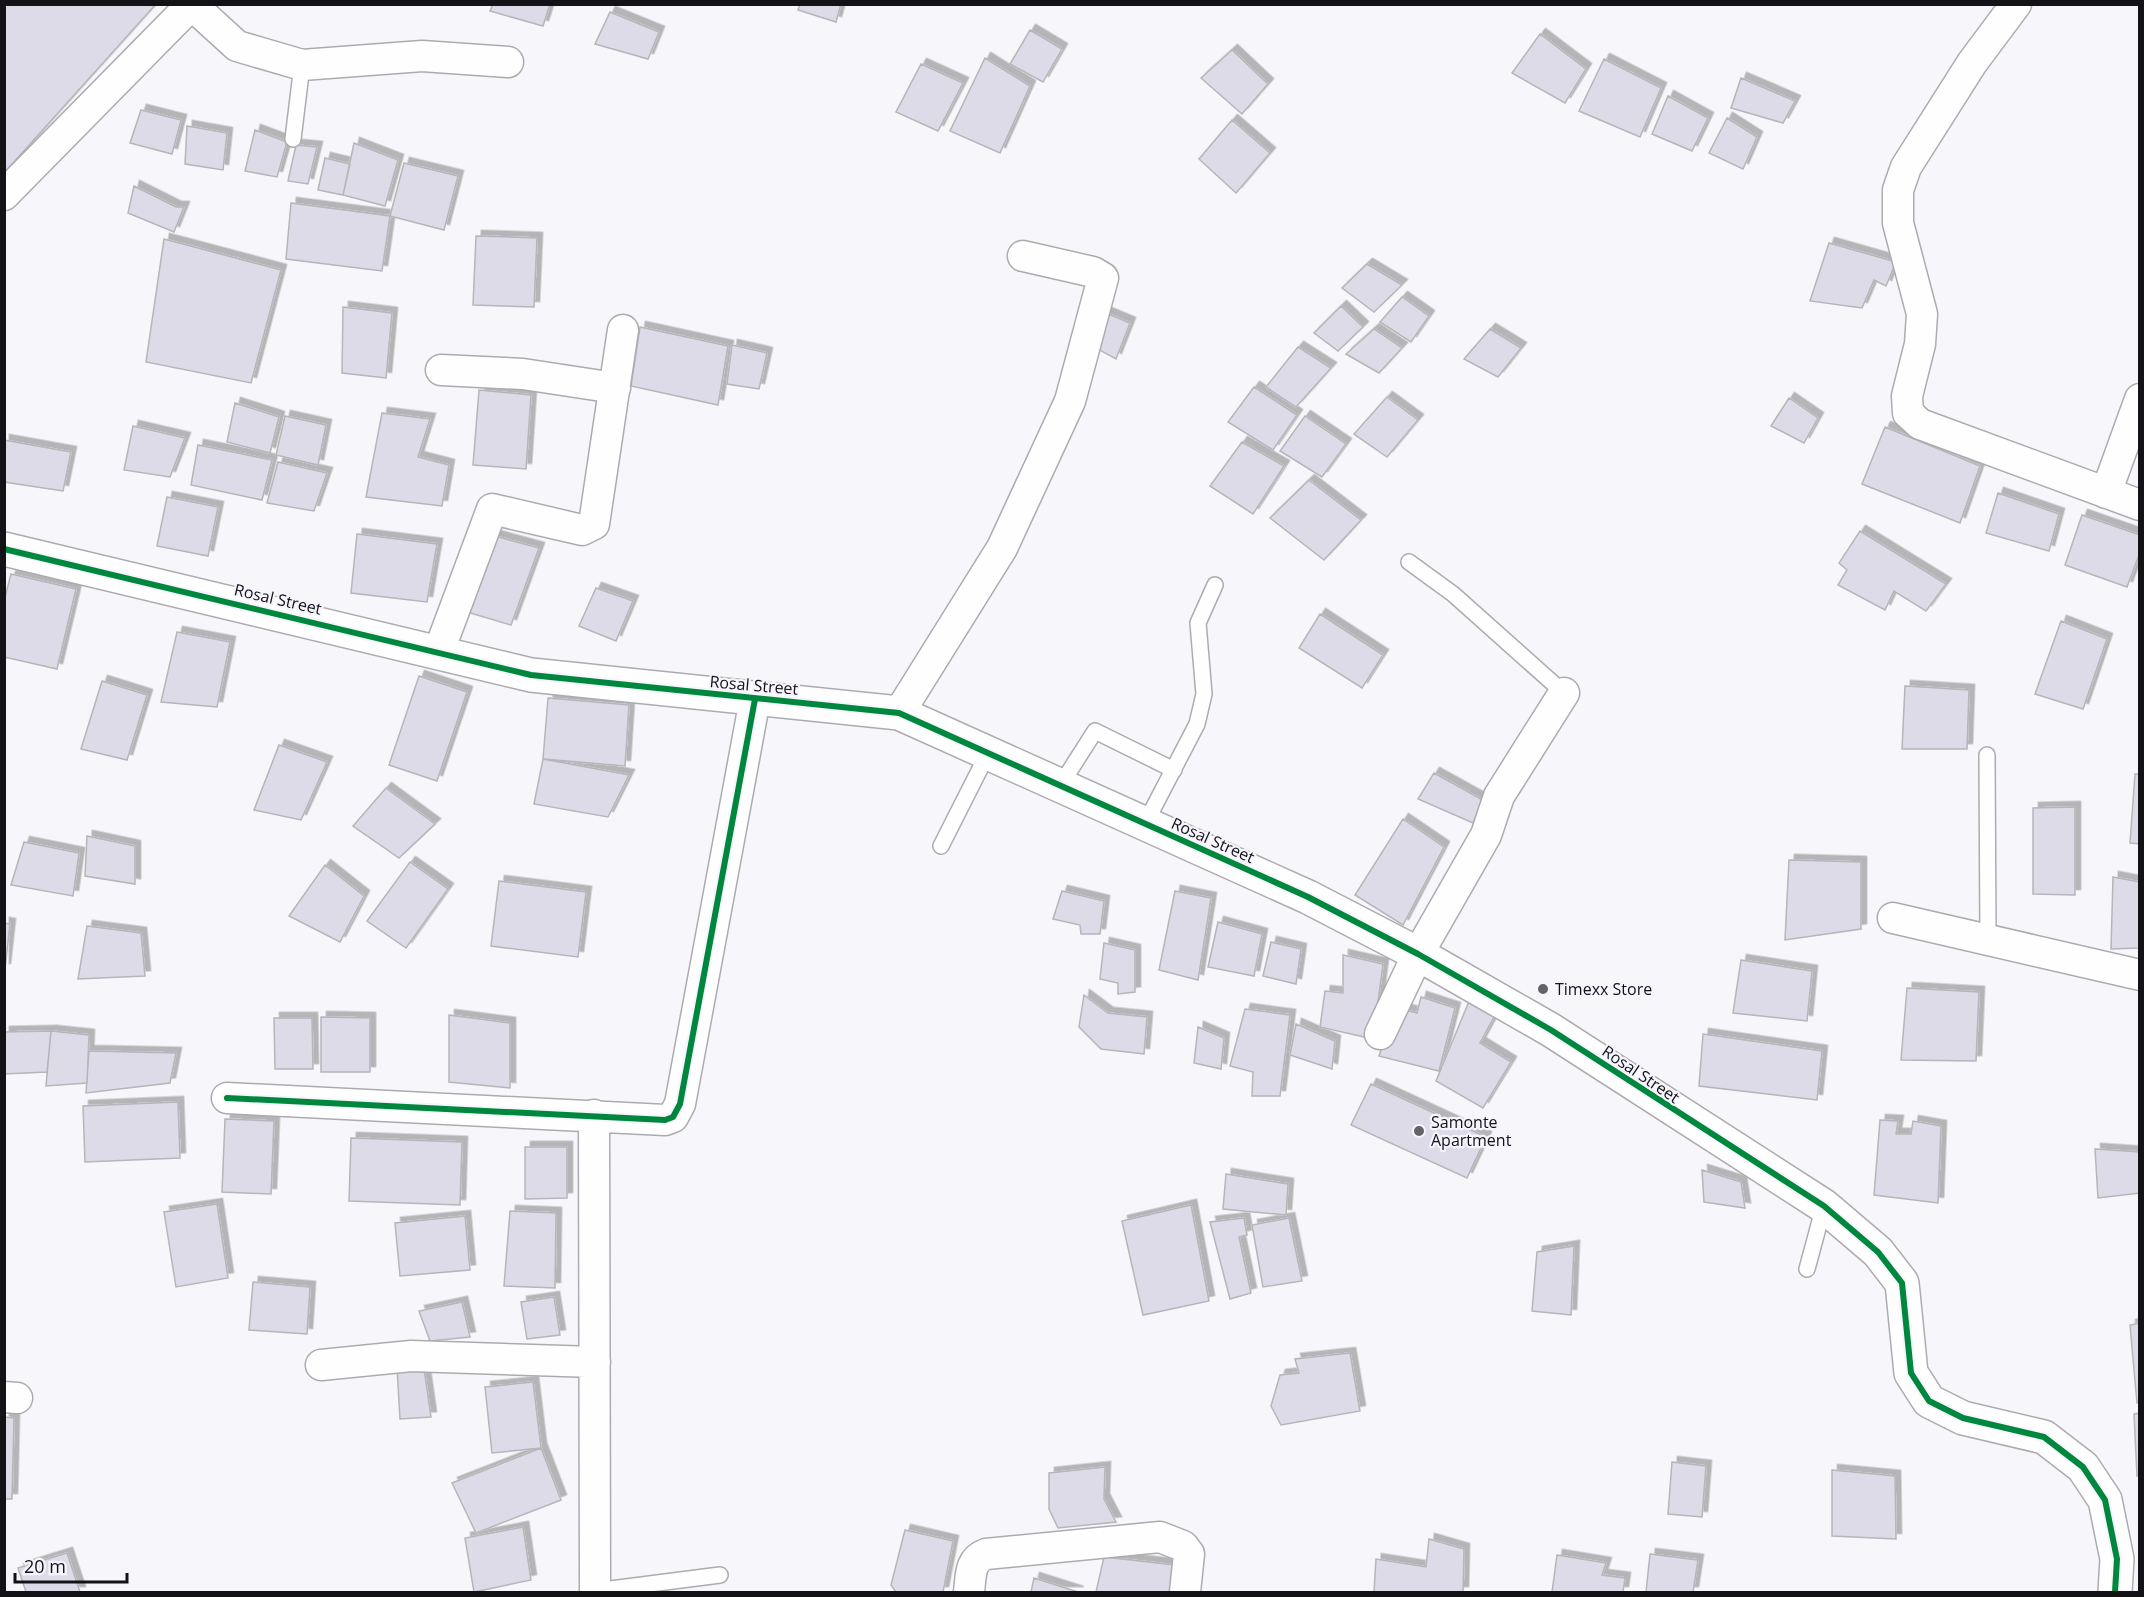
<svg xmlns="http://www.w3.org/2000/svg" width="2144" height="1597" font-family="'Open Sans',sans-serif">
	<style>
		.building { fill: #dedbe9; stroke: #b6b5b9; stroke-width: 1.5; filter: url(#shadow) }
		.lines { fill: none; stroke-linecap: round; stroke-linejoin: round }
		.lane-casing { stroke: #acabaf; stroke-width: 18 }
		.street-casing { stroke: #acabaf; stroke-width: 33 }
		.secondary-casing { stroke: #acabaf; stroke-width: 36 }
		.lane { stroke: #fefefe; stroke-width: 15 }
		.street { stroke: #fefefe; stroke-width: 30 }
		.secondary { stroke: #fefefe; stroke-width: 33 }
		.cycleway-casing { stroke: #f6f5fd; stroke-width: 10 }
		.cycleway { stroke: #00873e; stroke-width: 6 }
		.poi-dot { fill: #636267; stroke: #f6f5fd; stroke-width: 2 }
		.labels { text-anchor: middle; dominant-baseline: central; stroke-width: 4.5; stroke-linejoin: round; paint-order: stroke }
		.street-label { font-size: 16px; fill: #131217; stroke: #f6f5fd }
		.poi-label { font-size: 16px; fill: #131217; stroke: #f6f5fd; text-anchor: start }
	</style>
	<defs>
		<filter id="shadow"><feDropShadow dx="5.5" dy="-5.5" stdDeviation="0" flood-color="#0004"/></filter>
	</defs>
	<rect width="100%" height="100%" fill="#f7f7fb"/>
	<path class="building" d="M4,4H156L4,173Z
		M493,4H550L543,26L490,11Z
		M800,4H841L836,22L798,10Z
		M610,12L659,32L648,59L595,44Z
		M1030,30L1062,49L1043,82L1010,64Z
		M1540,34L1586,69L1565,103L1512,73Z
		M1232,50L1268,84L1242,114L1201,78Z
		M985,58L1030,86L1000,153L950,131Z
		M1604,59L1661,88L1640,137L1579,111Z
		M921,64L963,83L938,131L896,112Z
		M1741,78L1795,101L1783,123L1731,108Z
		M1668,96L1708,118L1692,151L1652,134Z
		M141,110L181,120L172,154L130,143Z
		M1727,118L1757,137L1743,169L1709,153Z
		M1232,120L1270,153L1236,193L1199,159Z
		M187,126L227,133L223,170L185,164Z
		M255,130L287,142L277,177L245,171Z
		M354,143L398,160L385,206L343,195Z
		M296,145L317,147L308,184L288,181Z
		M325,158L350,164L343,195L318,190Z
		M404,163L458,176L444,230L390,216Z
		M134,186L176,207H184L174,232L128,213Z
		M291,203L390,216L382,271L286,259Z
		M476,236L537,238L534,307L473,305Z
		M164,239L281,270L251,383L146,362Z
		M1829,243L1896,262L1886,286L1874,280L1862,308L1810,301Z
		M1367,264L1402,285L1374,312L1342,288Z
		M1402,297L1429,316L1411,342L1380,322Z
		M1341,306L1363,327L1338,351L1314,333Z
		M343,307L392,313L386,378L342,373Z
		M1106,313L1130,323L1116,359L1094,347Z
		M640,327L728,346L718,405L631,386Z
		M1374,329L1402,348L1379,373L1346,354Z
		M1490,329L1521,348L1498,377L1464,359Z
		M732,345L767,353L759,389L727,384Z
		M1298,347L1331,368L1296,407L1266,387Z
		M1254,387L1297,415L1273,450L1228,422Z
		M479,390L531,395L526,469L473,465Z
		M1387,397L1418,420L1387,457L1354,434Z
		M1789,398L1818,418L1804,443L1771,426Z
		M235,403L279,417L270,453L227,442Z
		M382,413L430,419L418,457L449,465L442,506L366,497Z
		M285,416L326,425L318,465L276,455Z
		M1305,416L1346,444L1322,477L1280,451Z
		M133,426L185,438L170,477L124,470Z
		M1885,427L1980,466L1960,523L1862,484Z
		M4,440L71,452L63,491L4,482Z
		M1242,442L1284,466L1253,514L1210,486Z
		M198,445L272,460L262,500L191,485Z
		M278,462L327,473L314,511L267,503Z
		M1309,480L1361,520L1324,560L1270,518Z
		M1998,493L2059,514L2049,551L1986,533Z
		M167,497L218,507L208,556L157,546Z
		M2082,515L2140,535V552L2127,587L2065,565Z
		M1860,531L1946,584L1926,611L1894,591L1885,610L1838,585L1847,570L1839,563Z
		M357,534L437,544L427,602L351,593Z
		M491,535L539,548L511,625L467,612Z
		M11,574L76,589L57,669L4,657V601Z
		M596,588L633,601L616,641L579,626Z
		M1320,614L1383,655L1362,688L1299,648Z
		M2061,621L2107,639L2083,709L2035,694Z
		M177,632L230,642L217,707L161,702Z
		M419,676L467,692L437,781L389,765Z
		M102,681L147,695L127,760L81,749Z
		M1905,686L1969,690L1967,749H1902Z
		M548,698L629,705L625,766L543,759Z
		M279,745L327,762L301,820L254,810Z
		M543,759L629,775L608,817L534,804Z
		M1434,773L1483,800L1473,823L1418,799Z
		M2135,774H2140V844L2130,843Z
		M386,788L435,824L399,858L353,826Z
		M2075,807V895L2033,894V808Z
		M1403,819L1444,847L1403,925L1355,895Z
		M87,836L135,846V884L85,876Z
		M24,842L79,853L73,896L11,885Z
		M1789,860L1861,862V929L1785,940Z
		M410,862L448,889L406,948L367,921Z
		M325,865L364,896L340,942L289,916Z
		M2113,877L2140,882V948L2111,949Z
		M499,881L586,892L578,957L491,946Z
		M1062,891L1104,901L1100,934H1081L1080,925L1053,919Z
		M1175,891L1211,898L1198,980L1159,970Z
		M1218,922L1262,934L1254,976L1208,967Z
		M4,923L10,924L5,969H4Z
		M87,926L141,933L145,976L78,979Z
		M1271,942L1301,949L1296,984L1263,976Z
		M1104,943L1135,950V992L1118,994V983L1100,979Z
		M1343,955L1383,964L1373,1039L1320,1027L1325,991L1343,993Z
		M1741,960L1812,971L1807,1021L1733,1013Z
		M1907,988L1979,992L1976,1061L1901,1060Z
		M1084,995L1108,1013L1147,1017L1144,1054L1101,1049L1079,1027Z
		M1421,997L1455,1008L1439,1071L1379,1056L1395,1007L1417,1013Z
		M1470,999L1494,1017L1480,1043L1511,1062L1483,1108L1436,1081Z
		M1245,1009L1290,1015L1280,1096H1252L1253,1072L1230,1066Z
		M449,1015L510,1023V1088L449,1082Z
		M321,1017L370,1018V1072H321Z
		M274,1018H312L313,1069H275Z
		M1296,1024L1335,1041L1332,1069L1290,1055Z
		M1198,1027L1224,1038L1221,1069L1194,1063Z
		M51,1031L89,1035L87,1083L46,1086Z
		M51,1031L47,1072L4,1074V1032Z
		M1703,1034L1822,1051L1817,1100L1699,1086Z
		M89,1051L176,1053L170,1083L86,1093Z
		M1371,1084L1486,1137L1467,1178L1351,1125Z
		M1371,1084L1486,1137L1467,1178L1351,1125Z
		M1371,1084L1486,1137L1467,1178L1351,1125Z
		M178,1102L180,1158L85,1162L83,1106Z
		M225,1119L274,1121L271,1194L222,1192Z
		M1880,1120L1898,1121L1896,1134H1911L1913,1121L1941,1126L1938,1203L1874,1195Z
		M351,1138L462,1142L460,1205L349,1201Z
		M525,1147H567V1198L525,1199Z
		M2095,1149L2140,1152V1193L2098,1198Z
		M1702,1170L1741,1182L1745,1208L1704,1202Z
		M1226,1174L1288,1184L1286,1215L1223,1209Z
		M217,1204L228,1278L176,1287L164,1212Z
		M1191,1205L1209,1301L1143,1315L1122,1221Z
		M510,1211L556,1213L555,1288L504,1286Z
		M465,1216L470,1270L400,1276L395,1223Z
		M1244,1218L1247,1235L1239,1237L1251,1293L1230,1299L1210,1222Z
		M1289,1218L1302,1281L1263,1287L1252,1225Z
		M1574,1246L1571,1315L1532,1311L1537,1252Z
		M253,1282L310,1287L307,1334L249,1330Z
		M554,1297L560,1335L527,1339L521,1302Z
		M462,1302L470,1337L430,1341L419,1311Z
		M2140,1323V1402L2137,1403L2130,1325Z
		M1350,1353L1360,1411L1281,1425L1271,1406L1280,1375L1299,1373L1295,1359Z
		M397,1367L424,1369L431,1417L400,1419Z
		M533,1382L541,1448L492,1453L485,1387Z
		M2140,1413V1476H2137L2134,1414Z
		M4,1417L14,1418L12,1499H4Z
		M541,1448L561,1500L476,1533L452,1483Z
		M1672,1462L1706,1466L1702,1517L1668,1514Z
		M1105,1467L1104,1499L1116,1522L1058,1528L1049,1509V1473Z
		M1832,1470L1895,1476L1896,1539L1832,1536Z
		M523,1527L531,1580L474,1592L465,1538Z
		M905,1530L953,1541L943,1592H896L891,1585Z
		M1429,1539L1464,1549L1463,1592H1374L1376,1559L1426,1567Z
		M67,1553L80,1592H26L18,1568Z
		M1650,1554L1698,1560L1693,1592H1646Z
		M1557,1555L1606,1563L1602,1575L1625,1578L1623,1592H1552Z
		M1104,1557L1175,1565L1170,1592H1096Z
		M1034,1578L1078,1592H1031Z"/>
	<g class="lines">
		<defs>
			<path id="lane" d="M293,139L302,65
				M1409,562L1453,594L1564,693
				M1987,755L1988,938
				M1060,786L1095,731L1174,770
				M1145,824L1197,724L1204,694L1198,623L1215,585
				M941,846L988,753
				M1807,1269L1824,1206
				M595,1591L720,1575"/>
			<path id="street" d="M2016,4L1972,63L1906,167L1898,190V223L1922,314L1920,344L1907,396L1908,413L1920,424L2140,505
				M192,5L237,46L302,65L422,56L508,62
				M4,195L192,4
				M441,370L523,374L615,388
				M2106,493L2140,399
				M439,651L492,509L582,530L594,524L623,330
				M899,713L1002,548L1070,401L1103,278L1093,272L1023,256
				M1893,918L2140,975
				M1380,1034L1418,954L1486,835L1499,796L1564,693
				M227,1098L665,1120L673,1117L680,1104L755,699
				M594,1115L595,1592
				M321,1365L411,1356L595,1362
				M4,1397L17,1398
				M969,1592C971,1577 969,1560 986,1554L1160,1537L1183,1546L1189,1554L1185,1592"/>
			<path id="secondary" d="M4,549L531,675L899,713L1308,897L1418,954L1551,1030L1824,1206L1878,1252L1902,1283L1911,1373L1929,1401L1963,1418L2044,1437L2083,1467L2105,1500L2117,1559L2115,1592"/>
		</defs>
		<use href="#lane" class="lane-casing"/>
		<use href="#street" class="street-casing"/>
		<use href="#secondary" class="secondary-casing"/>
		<use href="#lane" class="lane"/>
		<use href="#street" class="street"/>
		<use href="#secondary" class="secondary"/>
		<defs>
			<path id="cycleway" d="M4,549L531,675L899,713L1308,897L1418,954L1551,1030L1824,1206L1878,1252L1902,1283L1911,1373L1929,1401L1963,1418L2044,1437L2083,1467L2105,1500L2117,1559L2115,1592
				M227,1098L665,1120L673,1117L680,1104L755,699"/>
		</defs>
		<use href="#cycleway" class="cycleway-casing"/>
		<use href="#cycleway" class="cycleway"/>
	</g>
	<g class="poi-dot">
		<circle cx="1543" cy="989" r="6"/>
		<circle cx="1419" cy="1131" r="6"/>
	</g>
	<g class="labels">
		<g class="street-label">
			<text transform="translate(278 599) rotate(13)">Rosal Street</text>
			<text transform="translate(754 685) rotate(5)">Rosal Street</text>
			<text transform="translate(1213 840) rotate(24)">Rosal Street</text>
			<text transform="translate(1641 1074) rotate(34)">Rosal Street</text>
		</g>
		<g class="poi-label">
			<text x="1555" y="989">Timexx Store</text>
			<text x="1431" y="1122">Samonte<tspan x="1431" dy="18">Apartment</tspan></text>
		</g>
	</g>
	<rect width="2144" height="1597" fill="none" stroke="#131217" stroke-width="12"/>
	<path d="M15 1573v9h112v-9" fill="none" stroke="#131217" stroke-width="3"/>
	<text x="24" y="1573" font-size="18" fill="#131217" stroke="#f6f5fd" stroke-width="4.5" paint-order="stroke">20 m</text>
</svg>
